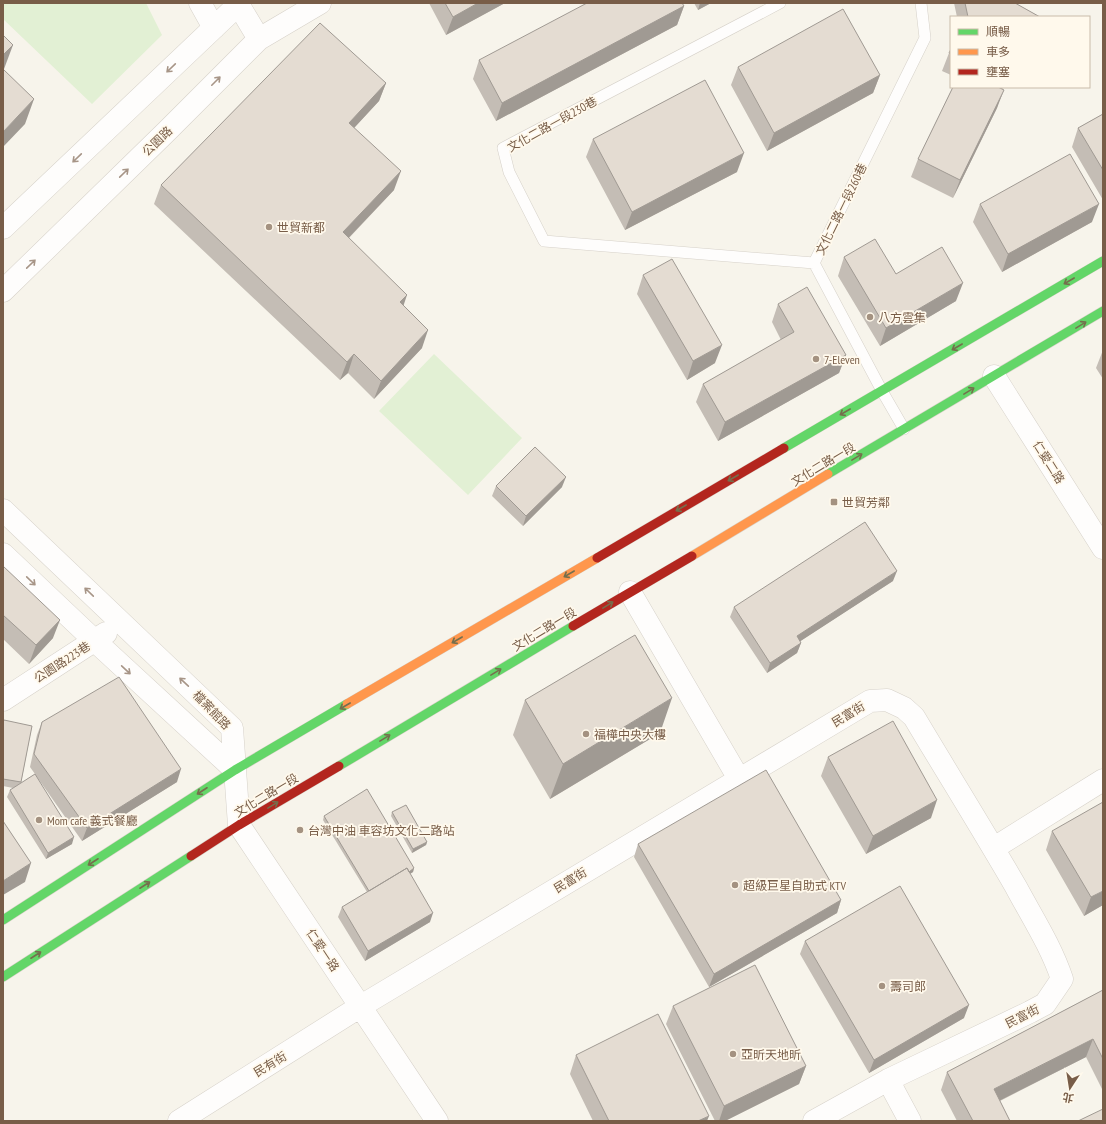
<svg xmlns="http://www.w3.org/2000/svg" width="1106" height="1124" font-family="'PT Sans Narrow','Noto Sans TC',sans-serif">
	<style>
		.green { fill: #e2f0d4 }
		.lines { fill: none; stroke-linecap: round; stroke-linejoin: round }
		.lane-casing { stroke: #d6d1c9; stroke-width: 12 }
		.street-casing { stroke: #d6d1c9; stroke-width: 23 }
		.fast-casing { stroke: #d7d0c7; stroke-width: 10 }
		.slow-casing { stroke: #d7d0c7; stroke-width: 10 }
		.jam-casing { stroke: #d7d0c7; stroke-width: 10 }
		.lane { stroke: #fefdfc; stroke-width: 11 }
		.street { stroke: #fefdfc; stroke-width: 22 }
		.fast { stroke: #63d668; stroke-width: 9 }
		.slow { stroke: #ff974d; stroke-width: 9 }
		.jam { stroke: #b3261e; stroke-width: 9 }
		.wall { fill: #c4bdb5 }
		.shaded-wall { fill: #a09a93 }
		.building { fill: #e4dcd2; stroke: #a09a93 }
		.oneway { stroke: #a79587 }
		.oneway2 { stroke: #756f4d }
		.poi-dot { fill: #a49281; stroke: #fff9ec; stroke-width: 1.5 }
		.labels { text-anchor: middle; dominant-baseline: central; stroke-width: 3.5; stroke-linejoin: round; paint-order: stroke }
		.street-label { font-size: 12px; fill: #785d48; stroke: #fff9ec }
		.poi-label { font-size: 12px; fill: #785d48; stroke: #fff9ec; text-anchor: start }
	</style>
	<rect width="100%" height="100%" fill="#f7f4eb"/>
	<path class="green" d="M3,3H146L162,35L92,104L3,19Z
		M434,354L522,438L468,495L379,411Z"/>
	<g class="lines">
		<defs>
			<path id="lane" d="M780,3L503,148L509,172L544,241L814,263
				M814,263L925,38L921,3
				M814,263L882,391L904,429"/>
			<path id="street" d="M200,3L214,28
				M238,4L259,39
				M3,228L240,3
				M3,291L167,131L259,39L320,3
				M994,376L1103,548
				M3,510L232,728L239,825L437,1121
				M3,554L95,641L235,770
				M630,592L739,779
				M3,700L106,633
				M994,848L1103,780
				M888,1080L910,1121
				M179,1121L361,1006L870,701L887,700L904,708L914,717C948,774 983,830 1016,887C1032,917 1051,946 1062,979L1045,1004L1030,1012L888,1080L814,1121"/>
			<path id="fast" d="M784,448L1103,261
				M828,474L1103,311
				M339,766L573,626
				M3,920L235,770L347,704
				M3,977L191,856"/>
			<path id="slow" d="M692,556L828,474
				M347,704L597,558"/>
			<path id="jam" d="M597,558L784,448
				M573,626L692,556
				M191,856L239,825L339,766"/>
		</defs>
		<use href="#lane" class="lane-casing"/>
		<use href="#street" class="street-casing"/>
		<use href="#fast" class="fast-casing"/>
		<use href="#slow" class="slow-casing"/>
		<use href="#jam" class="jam-casing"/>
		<use href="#lane" class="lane"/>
		<use href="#street" class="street"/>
		<use href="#fast" class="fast"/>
		<use href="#slow" class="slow"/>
		<use href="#jam" class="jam"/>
	</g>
	<path class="wall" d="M429,3H505L446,35Z
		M694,3H711L698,10Z
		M954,3H1015L1040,17H957Z
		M684,6L677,25L496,121L473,79L479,60Z
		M951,49V75L942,71L949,53Z
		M738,67L880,75L873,93L767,151L731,85Z
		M386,83L379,101L354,128L394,190L349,238L403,306L422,348L374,399L348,373L340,380L154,204L161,185Z
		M953,87H1003L997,108L953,198L911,177L918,159Z
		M1103,114V200L1072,147L1078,128Z
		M593,139L737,172L625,230L586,157Z
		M980,204L1092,222L1002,272L973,222Z
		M844,257L896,274L956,301L880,346L838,276Z
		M643,275L715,363L687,380L637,294Z
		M778,304L846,355L839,373L718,441L696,402L703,384L781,340L772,322Z
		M1103,350V379L1096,368Z
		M496,486L562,487L523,526L492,496Z
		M3,566L53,638L29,664L3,639Z
		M893,581L800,641L801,643L797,653L767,673L730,617L734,607Z
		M525,700L660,733L550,799L513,735Z
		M3,722L32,726L21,783L35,774L30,767L37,735L42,722L177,782L82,841L37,777L72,844L46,859L7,797L10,790L13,788L3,786Z
		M828,757L931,818L866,854L821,776Z
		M392,812L427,842L426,845L412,853L391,816Z
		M324,816L414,868L413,872L410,874L430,922L365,961L338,917L342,907L367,892L323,820Z
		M1052,831L1103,905L1084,916L1046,850Z
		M638,844L841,900L837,913L709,987L634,857Z
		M805,941L964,1018L869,1073L800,954Z
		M1103,990V1091L1086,1057L1000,1101L1010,1121H957L941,1090L947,1072Z
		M673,1006L806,1066L799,1084L725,1121H715L666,1024Z
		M576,1055L707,1121H593L570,1074Z"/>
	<path class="shaded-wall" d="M478,3H505L446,35L453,17Z
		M700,3H711L698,10Z
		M684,6L677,25L496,121L502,103Z
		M13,45L4,69L3,70V55Z
		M880,75L873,93L767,151L774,133Z
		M386,83L379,101L342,141L349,123Z
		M1004,90L997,108L953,198L960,180Z
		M34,99L25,124L3,147V132Z
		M744,153L737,172L625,230L632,212Z
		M401,171L394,190L336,251L343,232Z
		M1099,204L1092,222L1002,272L1008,254Z
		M963,283L956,301L880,346L886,328Z
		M407,295L401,313L400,302Z
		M428,330L422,348L374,399L381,381Z
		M722,345L715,363L687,380L693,361Z
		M354,354L348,373L340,380L347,362Z
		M846,355L839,373L718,441L725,422Z
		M566,477L562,487L523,526L526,516Z
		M897,571L893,581L793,646L797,636Z
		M60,620L53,638L29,664L36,645Z
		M801,643L797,653L767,673L770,663Z
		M672,698L660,733L550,799L563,764Z
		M181,769L177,782L82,841L87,828Z
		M937,800L931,818L866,854L873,836Z
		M74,837L72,844L46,859L48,853Z
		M427,842L426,845L412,853L413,849Z
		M31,863L25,882L3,895V881Z
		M414,868L413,872L370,898Z
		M1103,891V905L1084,916L1091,897Z
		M841,900L837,913L709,987L714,974Z
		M433,913L430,922L365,961L368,951Z
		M969,1005L964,1018L869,1073L874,1060Z
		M1093,1039L1086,1057L987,1107L994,1089Z
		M806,1066L799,1084L725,1121H719L724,1106Z
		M709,1116L707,1121H698Z"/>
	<path class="building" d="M445,3H478L453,17Z
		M587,3H682L684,6L502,103L479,60Z
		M965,3H1015L1040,17H968Z
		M843,9L880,75L774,133L738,67Z
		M320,23L386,83L349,123L401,171L343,232L407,295L400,302L428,330L381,381L354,354L347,362L161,185Z
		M3,35L13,45L3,55Z
		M951,49V54L949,53Z
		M3,69L34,99L3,132Z
		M705,80L744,153L632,212L593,139Z
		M953,87H998L1004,90L960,180L918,159Z
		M1103,114V170L1078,128Z
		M1070,154L1099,204L1008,254L980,204Z
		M875,239L896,274L942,247L963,283L886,328L844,257Z
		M672,259L722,345L693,361L643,275Z
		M807,287L846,355L725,422L703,384L794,332L778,304Z
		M535,447L566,477L526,516L496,486Z
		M865,522L897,571L797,636L801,643L770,663L734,607Z
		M3,566L60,620L36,645L3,615Z
		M635,635L672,698L563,764L525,700Z
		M119,677L181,769L87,828L34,754L42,722Z
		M4,720L32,726L21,782L3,779V723Z
		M893,721L937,800L873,836L828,757Z
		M766,770L841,900L714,974L638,844Z
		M35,774L74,837L48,853L10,790Z
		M367,789L414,868L409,872L407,868L369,891L324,816Z
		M1103,802V891L1091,897L1052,831Z
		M406,805L427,842L413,849L392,812Z
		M3,821L31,863L3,881Z
		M407,868L433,913L368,951L342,907Z
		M900,886L969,1005L874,1060L805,941Z
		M755,965L806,1066L724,1106L673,1006Z
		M1103,990V1059L1093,1039L994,1089L1010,1121H973L947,1072Z
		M658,1014L709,1116L698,1121H609L576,1055Z
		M1103,1109V1121H1078Z"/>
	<defs><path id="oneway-shaft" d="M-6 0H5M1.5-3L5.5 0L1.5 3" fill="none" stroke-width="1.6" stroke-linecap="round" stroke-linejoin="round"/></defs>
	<g class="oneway">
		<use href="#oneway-shaft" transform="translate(171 68) rotate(136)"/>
		<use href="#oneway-shaft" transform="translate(216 81) rotate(-45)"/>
		<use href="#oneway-shaft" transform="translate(77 158) rotate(136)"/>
		<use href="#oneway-shaft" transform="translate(124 173) rotate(-44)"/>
		<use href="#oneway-shaft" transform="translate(31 264) rotate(-44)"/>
		<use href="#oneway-shaft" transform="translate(31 581) rotate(44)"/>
		<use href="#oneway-shaft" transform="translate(89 592) rotate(-136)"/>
		<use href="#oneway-shaft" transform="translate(126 670) rotate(43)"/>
		<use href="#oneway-shaft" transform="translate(184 682) rotate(-137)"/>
	</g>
	<g class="oneway2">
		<use href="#oneway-shaft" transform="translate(1069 281) rotate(150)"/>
		<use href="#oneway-shaft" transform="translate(1081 325) rotate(-31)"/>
		<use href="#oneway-shaft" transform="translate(957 347) rotate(150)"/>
		<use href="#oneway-shaft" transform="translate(969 391) rotate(-31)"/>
		<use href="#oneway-shaft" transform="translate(845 412) rotate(150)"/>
		<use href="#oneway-shaft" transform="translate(857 457) rotate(-31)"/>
		<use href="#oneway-shaft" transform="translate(733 478) rotate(150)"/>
		<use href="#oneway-shaft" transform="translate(681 508) rotate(150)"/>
		<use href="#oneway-shaft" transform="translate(569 574) rotate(150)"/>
		<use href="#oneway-shaft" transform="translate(608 605) rotate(-31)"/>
		<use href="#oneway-shaft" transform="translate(457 640) rotate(150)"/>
		<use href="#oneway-shaft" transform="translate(496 672) rotate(-31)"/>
		<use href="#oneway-shaft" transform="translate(345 706) rotate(150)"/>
		<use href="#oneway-shaft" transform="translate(385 738) rotate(-31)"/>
		<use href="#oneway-shaft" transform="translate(202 791) rotate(147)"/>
		<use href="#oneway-shaft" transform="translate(273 805) rotate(-31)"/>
		<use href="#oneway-shaft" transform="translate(93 862) rotate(147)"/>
		<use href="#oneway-shaft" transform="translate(145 885) rotate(-33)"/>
		<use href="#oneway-shaft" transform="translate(36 955) rotate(-33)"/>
	</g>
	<g class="poi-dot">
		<circle cx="269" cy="227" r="4"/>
		<circle cx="870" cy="317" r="4"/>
		<circle cx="816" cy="359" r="4"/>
		<rect x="830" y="498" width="8" height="8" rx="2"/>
		<circle cx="586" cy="734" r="4"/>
		<circle cx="39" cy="820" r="4"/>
		<circle cx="300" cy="830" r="4"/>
		<circle cx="735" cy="885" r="4"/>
		<circle cx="882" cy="986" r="4"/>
		<circle cx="733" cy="1054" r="4"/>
	</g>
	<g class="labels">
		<g class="street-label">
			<text transform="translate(552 124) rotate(-29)">文化二路一段230巷</text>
			<text transform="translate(157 141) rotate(-44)">公園路</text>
			<text transform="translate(841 209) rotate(-64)">文化二路一段260巷</text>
			<text transform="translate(1049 462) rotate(58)">仁愛二路</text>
			<text transform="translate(823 464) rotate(-31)">文化二路一段</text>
			<text transform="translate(544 629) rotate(-31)">文化二路一段</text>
			<text transform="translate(62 662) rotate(-33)">公園路223巷</text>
			<text transform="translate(212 710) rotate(46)">檔案館路</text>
			<text transform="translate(848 714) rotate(-31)">民富街</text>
			<text transform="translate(266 795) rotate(-31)">文化二路一段</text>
			<text transform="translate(570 880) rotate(-31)">民富街</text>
			<text transform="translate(323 950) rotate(56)">仁愛一路</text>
			<text transform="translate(1022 1016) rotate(-27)">民富街</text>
			<text transform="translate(270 1064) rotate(-32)">民有街</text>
		</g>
		<g class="poi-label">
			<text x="277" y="227">世貿新都</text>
			<text x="878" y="317">八方雲集</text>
			<text x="824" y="359">7-Eleven</text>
			<text x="842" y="502">世貿芳鄰</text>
			<text x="594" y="734">福樺中央大樓</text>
			<text x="47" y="820">Mom cafe 義式餐廳</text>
			<text x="308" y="830">台灣中油 車容坊文化二路站</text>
			<text x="743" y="885">超級巨星自助式 KTV</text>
			<text x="890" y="986">壽司郎</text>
			<text x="741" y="1054">亞昕天地昕</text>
		</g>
	</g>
	<rect width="1106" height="1124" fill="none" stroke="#785d48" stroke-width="8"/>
	<rect x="950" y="16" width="140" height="72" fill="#fff9ec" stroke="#c9bbaa"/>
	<rect x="958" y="29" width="20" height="6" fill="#63d668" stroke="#c9bbaa"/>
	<text x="986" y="36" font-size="12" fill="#785d48">順暢</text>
	<rect x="958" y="49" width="20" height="6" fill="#ff974d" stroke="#c9bbaa"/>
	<text x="986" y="56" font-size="12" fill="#785d48">車多</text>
	<rect x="958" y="69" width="20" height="6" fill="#b3261e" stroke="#c9bbaa"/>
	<text x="986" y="76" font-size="12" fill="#785d48">壅塞</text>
	<g transform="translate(1070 1088) rotate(192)" stroke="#fff9ec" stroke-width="3" paint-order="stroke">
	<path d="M0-3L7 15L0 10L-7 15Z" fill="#785d48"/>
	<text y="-6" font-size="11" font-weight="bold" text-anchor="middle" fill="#785d48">北</text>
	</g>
</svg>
